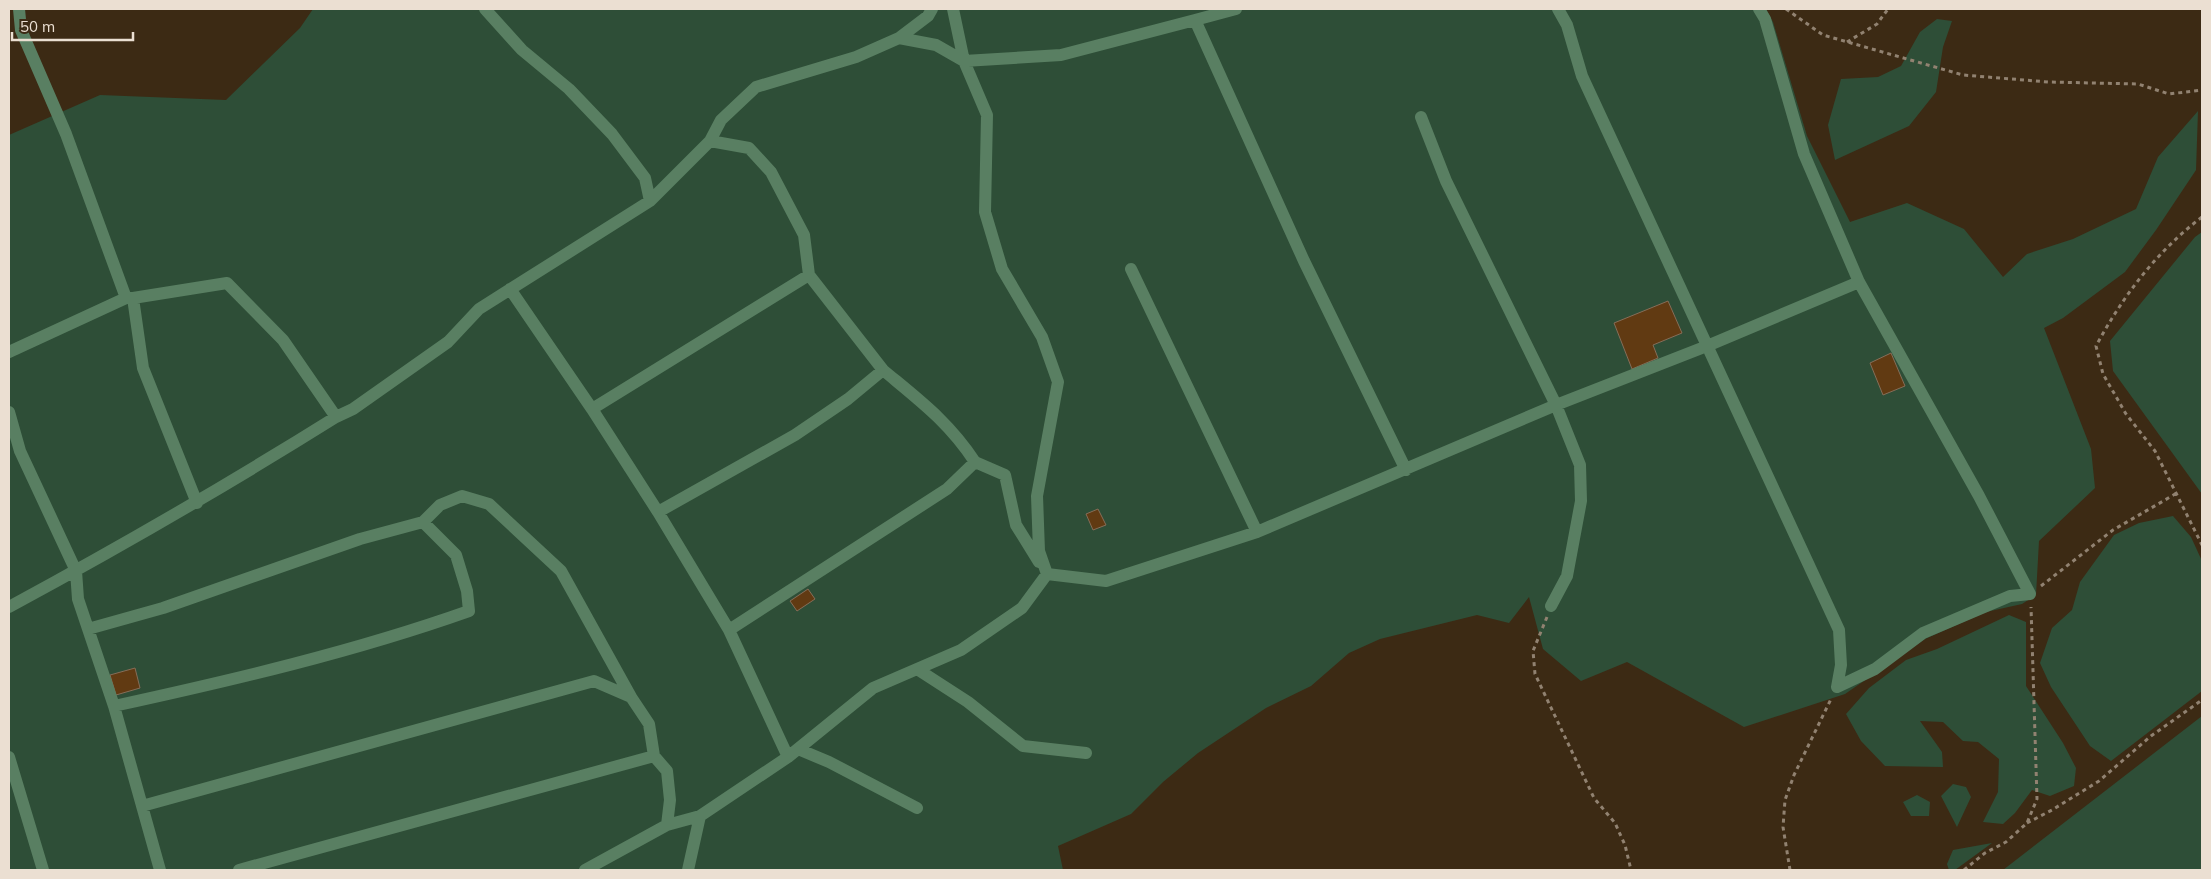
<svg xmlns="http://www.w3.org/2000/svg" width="2211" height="879" font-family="Mulish,sans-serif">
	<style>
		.green { fill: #2e4e37 }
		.building { fill: #613a12; stroke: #866d58 }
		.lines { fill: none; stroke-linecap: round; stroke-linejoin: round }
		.path { stroke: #918271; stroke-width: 3; stroke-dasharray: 4 4; stroke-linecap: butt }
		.minor { stroke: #597f62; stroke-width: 12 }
	</style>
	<rect width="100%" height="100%" fill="#3c2a14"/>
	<path class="green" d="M313,9H1766L1773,22L1807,136L1850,222L1907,203L1964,229L2003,277L2027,254L2073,239L2136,209L2158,157L2198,111L2196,170L2156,230L2125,272L2063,318L2044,328L2091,449L2095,488L2039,541L2036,595L2022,604L1986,612L1925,639L1845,694L1744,727L1627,662L1581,681L1543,649L1529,597L1509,623L1477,615L1380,639L1349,653L1311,686L1266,708L1198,753L1163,782L1131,814L1058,846L1063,870H9V135L100,95L226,100L300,28Z
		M1937,19L1952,21L1943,47L1936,92L1909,126L1835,160L1828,125L1841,79L1878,77L1901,66L1920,32Z
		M2202,232V494L2113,371L2110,341L2195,237Z
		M2173,516L2191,537L2202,561V691L2111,761L2090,746L2051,687L2040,663L2052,628L2072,610L2080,582L2114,535L2139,523Z
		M2009,615L2026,622V686L2063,743L2076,768L2074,786L2050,796L2032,790L2015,813L2003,824L1983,822L1998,792L1999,759L1978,742L1963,741L1943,722L1920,721L1942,752L1943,767L1885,766L1861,741L1846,714L1869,688L1906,660L1937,649Z
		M2202,716V870H2003Z
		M1953,784L1966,787L1971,797L1957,827L1941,796Z
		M1917,795L1930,802L1929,816H1911L1903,802Z
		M1992,843L1955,870H1949L1947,864L1953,850Z"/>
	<path class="building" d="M1668,301L1682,333L1653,345L1658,358L1632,369L1614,323Z
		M1891,353L1905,386L1883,395L1870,363Z
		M1098,509L1106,525L1093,530L1086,514Z
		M808,589L815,599L797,611L790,601Z
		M135,668L140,688L116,695L110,675Z"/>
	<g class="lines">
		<path class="path" d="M1786,9L1823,35L1963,75L2048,82L2138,84L2169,94L2202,90
			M1847,42L1877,24L1888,9
			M2202,217C2156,252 2123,296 2096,346L2103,374L2126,414L2155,451L2202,545
			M2041,586L2113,530L2177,493
			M1547,617L1533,651L1535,674L1594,798L1615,823L1625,845L1631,870
			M2027,823L2052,810L2099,781L2151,736L2202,700
			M1790,870L1783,827L1785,800L1794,775L1831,699
			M1964,870L1985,853L2006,842L2027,823L2037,799L2031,607"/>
		<path class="minor" d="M19,9L21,30L66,134L126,298
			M485,9L522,50L569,89L612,134L645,178L650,201
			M1558,9L1567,25L1582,76L1839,630L1841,665L1837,687L1875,669L1923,633L2010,596L2030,594L1979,496L1859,282L1804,154L1765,19L1759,9
			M1195,20L1236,9
			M899,38L936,45L964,61L953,9
			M1421,117L1446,181L1556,405L1580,465L1581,501L1567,576L1551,606
			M1131,269L1257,532
			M510,289L592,409L658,512L729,630L788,757
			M133,298L143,368L197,503
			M9,352L126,298H133L227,283L283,340L336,417
			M592,409L809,275L804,235L771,172L749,148L710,141
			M9,412L20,451L76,571L78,599L114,706L160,870
			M975,462L1005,475L1016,525L1039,562
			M658,512L795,435L848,399L883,370L809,275
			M1047,574L1039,551L1037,496L1058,382L1042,337L1002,269L985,212L987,115L964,61L1061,55L1195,20L1304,261L1406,470
			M9,607C120,547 229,484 336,417L353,409L448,342L479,309L650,201L710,141L721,120L756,87L856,57L899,38L928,16L932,9
			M88,629L163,608L360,539L423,522L440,505L462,496L489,504L561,571L631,697
			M729,630L947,489L975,462C949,422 919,400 883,370
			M917,669L968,702L1023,746L1086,753
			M114,706C233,680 353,652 469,611L467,591L456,555L423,522
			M798,749L829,762L917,808
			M9,757L43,870
			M142,806L594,681L631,697L649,724L654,756L667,771L670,800L667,825
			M239,870L654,756
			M585,870L667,825L700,816L788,757L873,688L961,650L1022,608L1047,574L1106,581L1257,532L1556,405L1707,346L1859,282
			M688,870L700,816"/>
	</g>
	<rect width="2211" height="879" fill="none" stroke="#ebdfd2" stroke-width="20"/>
	<path d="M12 32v8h121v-8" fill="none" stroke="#ebdfd2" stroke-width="2.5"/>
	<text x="20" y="32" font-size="15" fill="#ebdfd2" stroke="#3c2a14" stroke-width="4" paint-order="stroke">50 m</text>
</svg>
